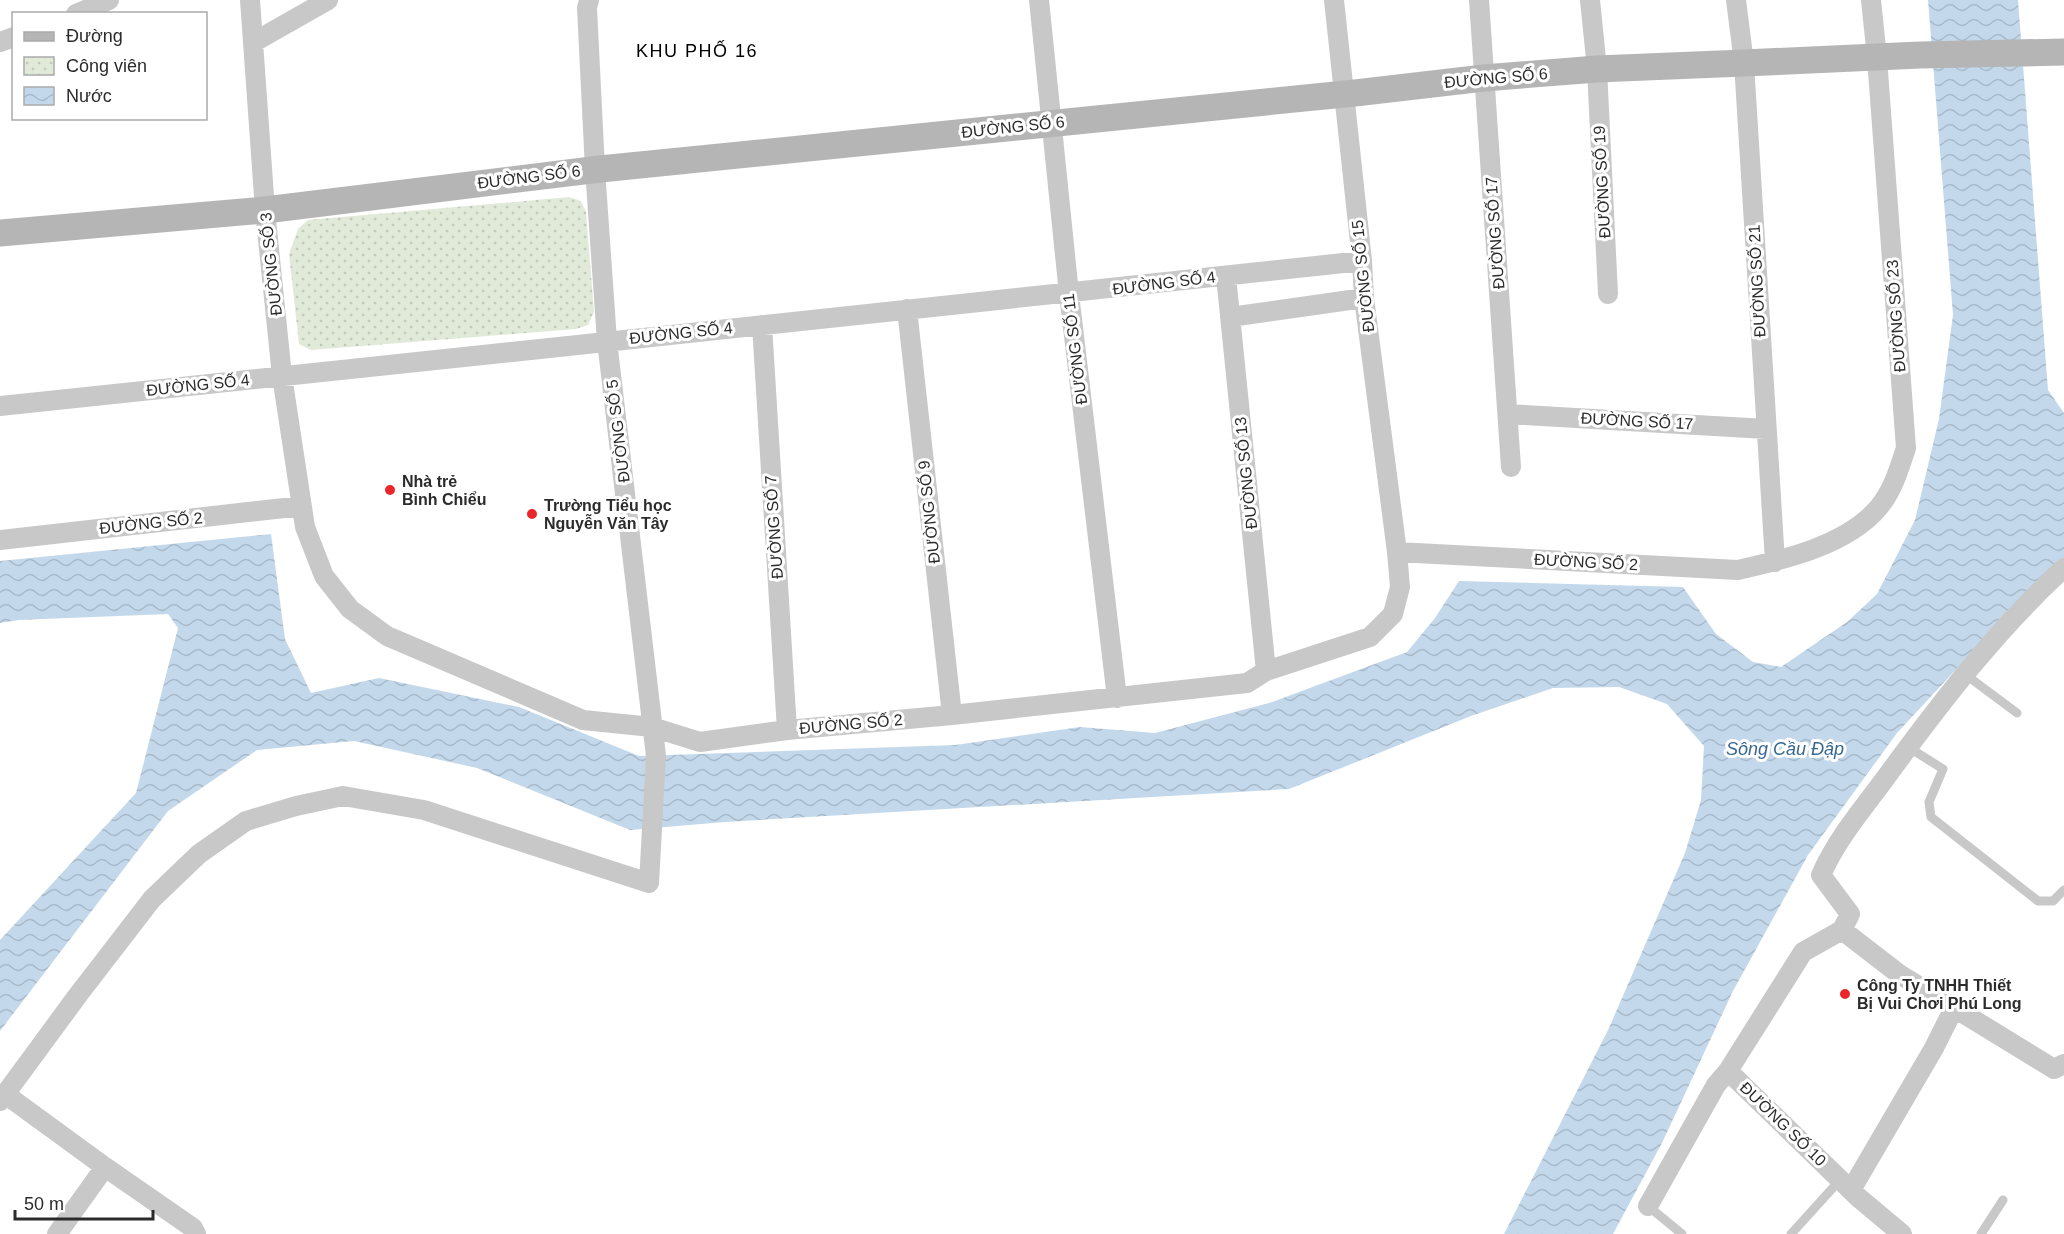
<svg xmlns="http://www.w3.org/2000/svg" width="2064" height="1234" font-family="Helvetica,sans-serif">
	<style>
		.park { fill: url(#park-dots) }
		.water { fill: url(#water-waves) }
		.lines { fill: none; stroke-linecap: round; stroke-linejoin: round }
		.lane { stroke: #c8c8c8; stroke-width: 9 }
		.street { stroke: #c8c8c8; stroke-width: 20 }
		.secondary { stroke: #b5b5b5; stroke-width: 27 }
		.poi-dot { fill: #ea262a; stroke: #fff; stroke-width: 2 }
		.labels { text-anchor: middle; dominant-baseline: central; stroke-width: 6; stroke-linejoin: round; paint-order: stroke }
		.street-label { font-size: 16px; fill: #2b2b2b; stroke: #fff }
		.poi-label { font-size: 16px; font-weight: bold; fill: #2b2b2b; stroke: #fff; text-anchor: start }
		.neighbourhood-label { font-size: 18px; letter-spacing: 1.5px; fill: #000; stroke: #fff }
		.water-label { font-size: 18px; font-style: italic; fill: #38688f; stroke: #fff }
	</style>
	<defs>
		<pattern id="park-dots" width="8" height="8" patternUnits="userSpaceOnUse" patternTransform="scale(1.5)"><rect width="8" height="8" fill="#e1ead8"/><path d="M2 2h.1M6 6h.1" fill="none" stroke="#c1c9ba" stroke-width="1.8" stroke-linecap="round"/></pattern>
		<pattern id="water-waves" width="16" height="10" patternUnits="userSpaceOnUse" patternTransform="scale(1.5)"><rect width="16" height="10" fill="#c3d9eb"/><path d="M0 5q4-4 8 0t8 0" fill="none" stroke="#a8baca"/></pattern>
	</defs>
	<rect width="100%" height="100%" fill="#fff"/>
	<path class="park" d="M569,197L581,201L586,212L594,312L588,325L576,329L311,350L299,344L289,254L298,229L308,220Z"/>
	<path class="water" d="M1928,0H2018L2048,390L2064,413V558L2036,583L1897,733L1808,855L1733,991L1662,1143L1613,1234H1504L1609,1028L1685,853L1701,800L1704,746L1667,704L1619,687L1553,688L1471,716L1289,789L725,822L630,830L477,768L354,741L257,750L168,811L0,1031V940L136,793L178,628L168,614L19,620L0,623V561L271,534L285,639L311,693L379,678L519,707L639,756L955,745L1080,727L1155,733L1269,703L1407,652L1435,618L1459,581L1683,587L1716,634L1753,662L1781,667L1847,622L1877,594L1915,520L1939,419L1953,315Z"/>
	<g class="lines">
		<path class="lane" d="M1966,675L2017,713
			M1908,747L1943,769L1929,802L1931,817L2038,901H2053L2064,890
			M1648,1206L1682,1234
			M1791,1234L1840,1180
			M1981,1234L2003,1200"/>
		<path class="street" d="M250,0L265,210L282,376L305,527L324,576L350,609L387,636L583,720L652,727L700,742L787,730L952,715L1247,683L1266,671L1370,637L1393,614L1400,587L1397,552L1364,298L1362,261L1334,0
			M1039,0L1069,294L1117,698
			M1479,0L1511,467
			M1590,0L1597,69L1608,294
			M1736,0L1744,63L1775,562
			M76,14L109,0
			M0,42L14,37
			M254,42L328,0
			M1226,276L1266,671
			M907,309L952,715
			M1230,317L1364,298
			M762,325L787,730
			M0,406C454,357 908,312 1362,261
			M1508,414L1766,429
			M0,540L302,506
			M1397,552L1738,570C1783,560 1848,545 1879,507C1893,490 1899,469 1906,448L1877,58L1871,0
			M1842,930L1899,974L2054,1069L2064,1064
			M1728,1071L1859,1198L1902,1234
			M5,1094L105,1167L57,1234
			M0,1101L78,995L152,899L199,854L246,821L296,806L343,796L424,810L649,883L656,756L607,341L595,169L587,8L589,0
			M105,1167L193,1228L196,1234
			M1851,1190L1934,1048L1954,1008
			M1648,1206L1716,1085L1728,1071L1803,952L1842,930L1850,914L1821,875C1837,839 1861,811 1884,780C1938,706 1996,630 2064,568"/>
		<path class="secondary" d="M0,233L265,210L600,169L1355,93L1484,78L1597,69L1744,63L1920,55L2064,52"/>
	</g>
	<g class="poi-dot">
		<circle cx="390" cy="490" r="6"/>
		<circle cx="532" cy="514" r="6"/>
		<circle cx="1845" cy="994" r="6"/>
	</g>
	<g class="labels">
		<g class="street-label">
			<text transform="translate(1496 78) rotate(-5)">ĐƯỜNG SỐ 6</text>
			<text transform="translate(1013 127) rotate(-6)">ĐƯỜNG SỐ 6</text>
			<text transform="translate(529 177) rotate(-7)">ĐƯỜNG SỐ 6</text>
			<text transform="translate(1602 182) rotate(-93)">ĐƯỜNG SỐ 19</text>
			<text transform="translate(1495 233) rotate(-94)">ĐƯỜNG SỐ 17</text>
			<text transform="translate(271 264) rotate(-96)">ĐƯỜNG SỐ 3</text>
			<text transform="translate(1363 276) rotate(-96)">ĐƯỜNG SỐ 15</text>
			<text transform="translate(1757 281) rotate(-93)">ĐƯỜNG SỐ 21</text>
			<text transform="translate(1164 283) rotate(-7)">ĐƯỜNG SỐ 4</text>
			<text transform="translate(1896 316) rotate(-94)">ĐƯỜNG SỐ 23</text>
			<text transform="translate(681 333) rotate(-6)">ĐƯỜNG SỐ 4</text>
			<text transform="translate(1075 349) rotate(-97)">ĐƯỜNG SỐ 11</text>
			<text transform="translate(198 385) rotate(-6)">ĐƯỜNG SỐ 4</text>
			<text transform="translate(1637 421) rotate(3)">ĐƯỜNG SỐ 17</text>
			<text transform="translate(618 431) rotate(-97)">ĐƯỜNG SỐ 5</text>
			<text transform="translate(1246 473) rotate(-96)">ĐƯỜNG SỐ 13</text>
			<text transform="translate(929 512) rotate(-96)">ĐƯỜNG SỐ 9</text>
			<text transform="translate(151 523) rotate(-6)">ĐƯỜNG SỐ 2</text>
			<text transform="translate(774 527) rotate(-94)">ĐƯỜNG SỐ 7</text>
			<text transform="translate(1586 562) rotate(3)">ĐƯỜNG SỐ 2</text>
			<text transform="translate(851 724) rotate(-5)">ĐƯỜNG SỐ 2</text>
			<text transform="translate(1783 1124) rotate(44)">ĐƯỜNG SỐ 10</text>
		</g>
		<g class="poi-label">
			<text x="402" y="481">Nhà trẻ<tspan x="402" dy="18">Bình Chiểu</tspan></text>
			<text x="544" y="505">Trường Tiểu học<tspan x="544" dy="18">Nguyễn Văn Tây</tspan></text>
			<text x="1857" y="985">Công Ty TNHH Thiết<tspan x="1857" dy="18">Bị Vui Chơi Phú Long</tspan></text>
		</g>
		<g class="neighbourhood-label">
			<text x="697" y="51">KHU PHỐ 16</text>
		</g>
		<g class="water-label">
			<text x="1785" y="749">Sông Cầu Đập</text>
		</g>
	</g>
	<rect x="12" y="12" width="195" height="108" fill="#ffffff" stroke="#aaaaaa" stroke-width="1.5"/>
	<rect x="24" y="32" width="30" height="9" fill="#b5b5b5" stroke="#aaaaaa" stroke-width="1.5"/>
	<text x="66" y="42" font-size="18" fill="#2b2b2b">Đường</text>
	<rect x="24" y="57" width="30" height="18" fill="url(#park-dots)" stroke="#aaaaaa" stroke-width="1.5"/>
	<text x="66" y="72" font-size="18" fill="#2b2b2b">Công viên</text>
	<rect x="24" y="87" width="30" height="18" fill="url(#water-waves)" stroke="#aaaaaa" stroke-width="1.5"/>
	<text x="66" y="102" font-size="18" fill="#2b2b2b">Nước</text>
	<path d="M15 1210v9h138v-9" fill="none" stroke="#2b2b2b" stroke-width="3"/>
	<text x="24" y="1210" font-size="18" fill="#2b2b2b" stroke="#ffffff" stroke-width="4.5" paint-order="stroke">50 m</text>
</svg>
